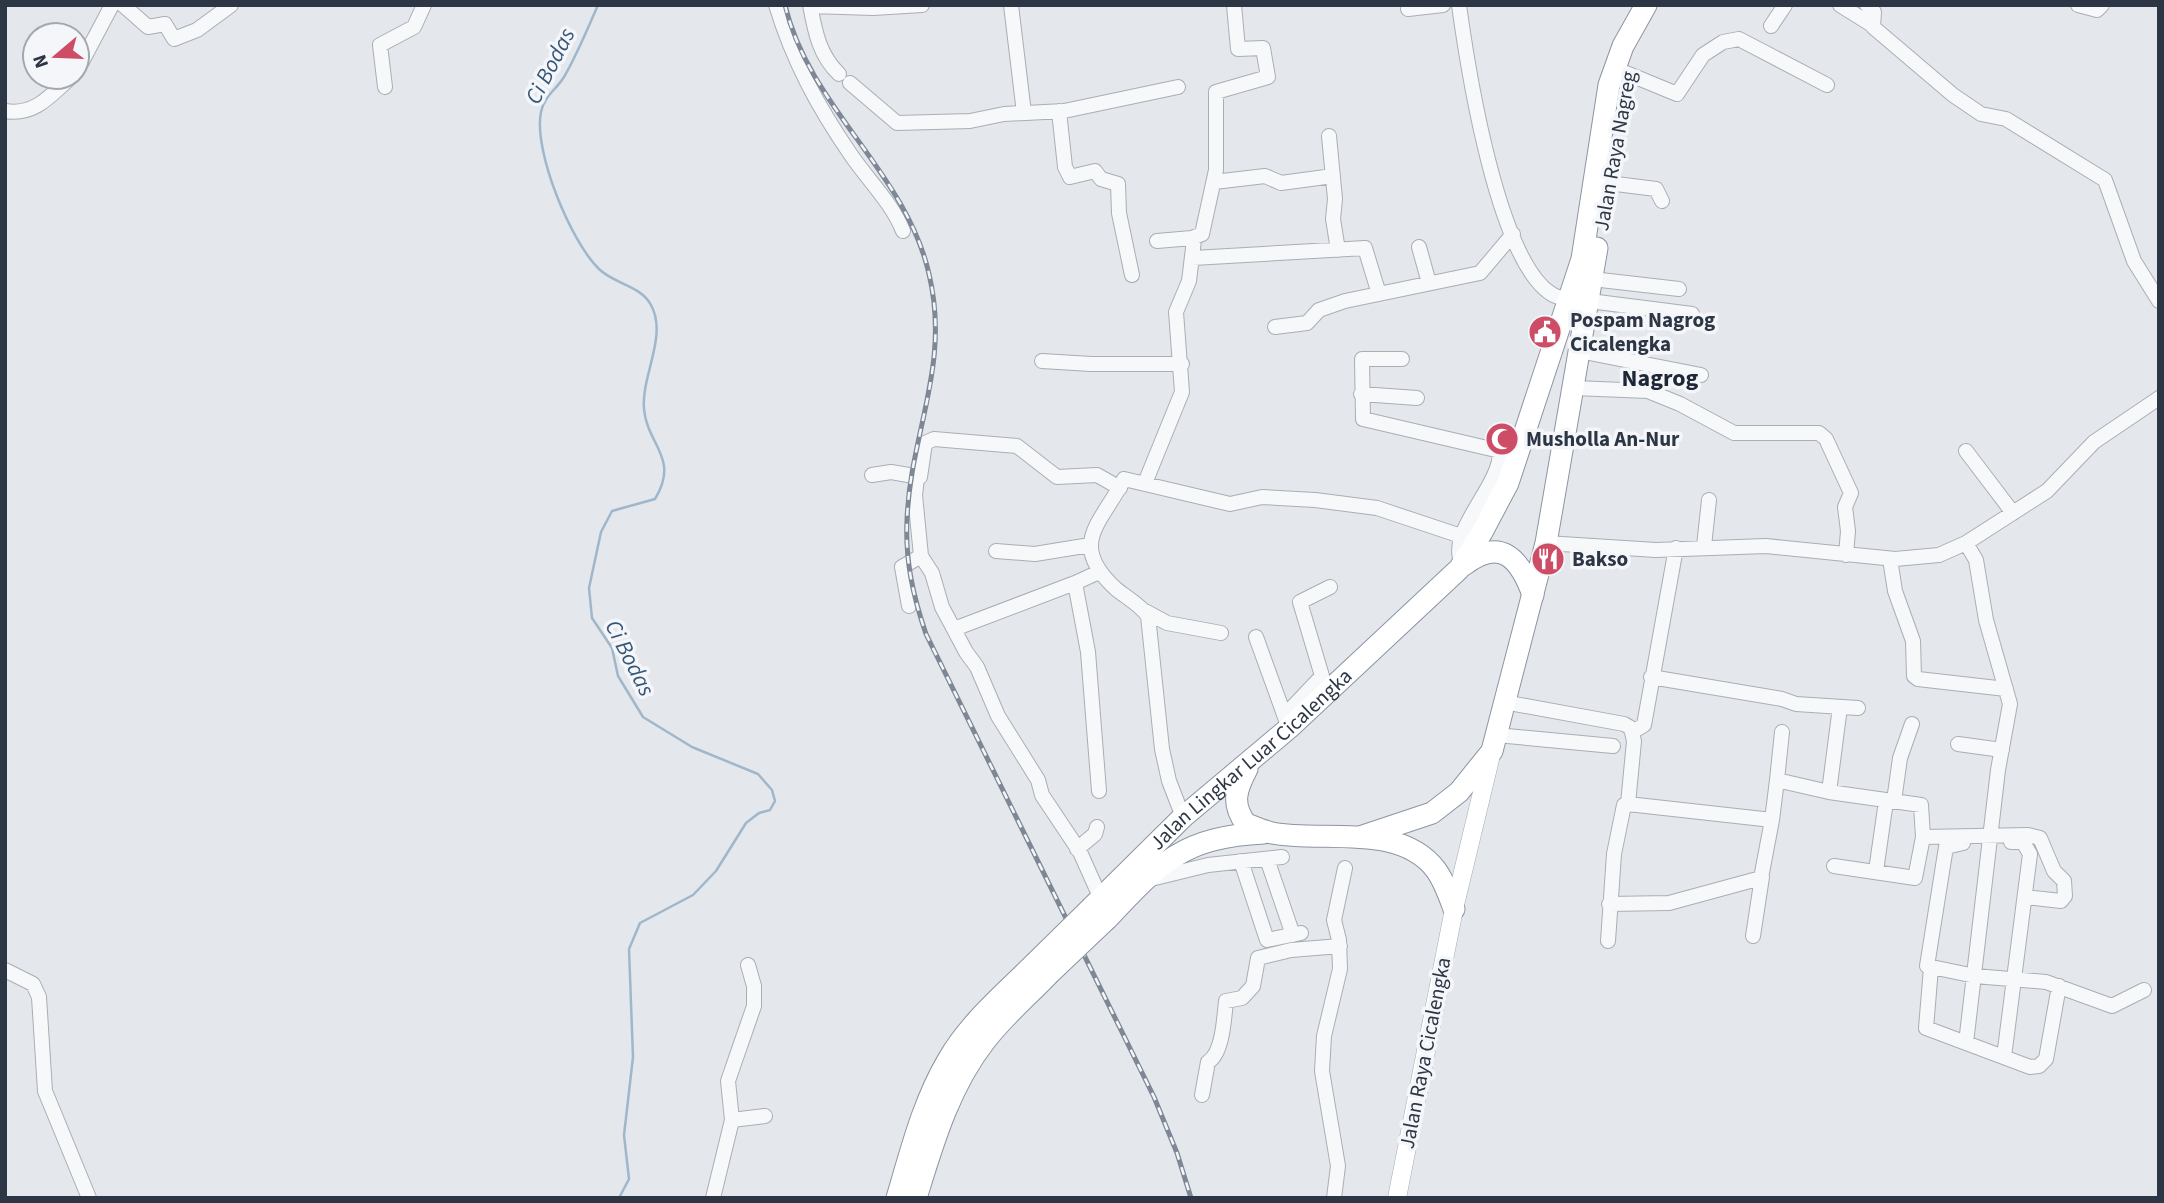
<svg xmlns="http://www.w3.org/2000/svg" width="2164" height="1203" font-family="'Source Sans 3',sans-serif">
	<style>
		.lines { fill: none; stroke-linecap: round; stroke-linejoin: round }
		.stream { stroke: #a0b7cb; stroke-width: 2.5 }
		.minor-casing { stroke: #a9aeb6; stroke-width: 16 }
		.major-casing { stroke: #a3acb7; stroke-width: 19 }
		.highway-casing { stroke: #8c95a2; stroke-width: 23 }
		.minor { stroke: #f7f8fa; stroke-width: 14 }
		.major { stroke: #fff; stroke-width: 18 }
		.highway { stroke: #fff; stroke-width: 21 }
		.rail-casing { stroke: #7e8795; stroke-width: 5 }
		.rail { stroke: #f4f6f9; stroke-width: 2.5; stroke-dasharray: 8; stroke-linecap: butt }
		.highway-bridge-casing { stroke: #8c95a2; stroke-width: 23; stroke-linecap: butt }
		.highway-bridge { stroke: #fff; stroke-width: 21 }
		.labels { text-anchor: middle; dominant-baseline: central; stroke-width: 7; stroke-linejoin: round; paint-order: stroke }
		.street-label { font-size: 21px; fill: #2c3644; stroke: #f4f6f9 }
		.poi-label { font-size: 21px; font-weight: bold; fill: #2c3644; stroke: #f4f6f9; text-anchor: start }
		.water-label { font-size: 23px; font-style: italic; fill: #365678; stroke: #f4f6f9 }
		.quarter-label { font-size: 24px; font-weight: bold; fill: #1e2735; stroke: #f4f6f9 }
	</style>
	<rect width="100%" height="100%" fill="#e4e7ec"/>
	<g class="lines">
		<path class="stream" d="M598,5C588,28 576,57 564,77C556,90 544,96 541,112C533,151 571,242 599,269C614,284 640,285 651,305C668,336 641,376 644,409C647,445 680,458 655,499L612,511L601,532L589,588L592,618L612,648L618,676L643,717L692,747L758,774L772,790L775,801L770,810L759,813L746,823L716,871L693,895L640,923L629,949L633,1057L624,1135L629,1179L619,1198"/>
		<defs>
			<path id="minor" d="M123,5L148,27L165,24L174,39L197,30L231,5
				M776,5C793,61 818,107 851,155C868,180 892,203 903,231
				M810,5C815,31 819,55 839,74
				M1011,5L1024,113
				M1459,5C1467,63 1499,276 1558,297L1692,314
				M1840,5L1872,25
				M1867,5L1874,12L1873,27L1953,95L1981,114L2006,119L2105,180L2134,261L2159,301
				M2078,5L2097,10L2102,5
				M811,6L873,8L922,5
				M1408,9L1443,5
				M1771,26L1785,5
				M77,71L112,5
				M1626,73L1677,94L1703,55L1723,42L1739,39L1827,85
				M850,83L897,123L970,121L1004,114L1064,111L1178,87
				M385,87L380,45L414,27L424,5
				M5,111C35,116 51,95 71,77
				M1059,111L1065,167L1070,177L1095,171L1101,179L1118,184L1119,213L1132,275
				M1329,136L1335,199L1333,219L1338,250
				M1214,182L1265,176L1281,183L1333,176
				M1608,183L1656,189L1662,201
				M1192,238L1202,234L1216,170V92L1268,77L1263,48L1238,49L1234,5
				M1419,247L1429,283
				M1193,258L1365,248L1379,294
				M1592,279L1679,289
				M1275,327L1307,323L1319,310L1345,301L1480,273L1513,234
				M1579,351L1701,375
				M1402,359H1362L1363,419L1500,451C1501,487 1446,531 1462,564
				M1042,361L1091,364H1182
				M1574,388L1648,391L1680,404L1734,433H1819L1826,439L1851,493L1845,507L1848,531L1846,555
				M1361,394L1417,398
				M1966,451L2013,513
				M872,475L891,472L920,477L925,443L934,439L1017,446L1057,477L1097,475L1120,488
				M917,478L915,495L921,556L932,573L942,607L966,652L977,667L998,716L1038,780L1042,795L1080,852L1101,899
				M1145,483L1182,392L1176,312L1189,281L1194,240L1192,238L1157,241
				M1546,543L1656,550L1766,546L1895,559L1939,555L1966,543L2047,491L2094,442L2159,398
				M1966,543L1976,560L1986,620L2010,704L1998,770L1966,1043
				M1704,546L1709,500
				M996,551L1035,554L1090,545
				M1890,559L1895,591L1913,641L1914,676L1918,679L2006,689
				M909,606L902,567L921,556
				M1145,611L1167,623L1221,633
				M954,629L1075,583
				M1256,637L1286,720
				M1651,677L1782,699L1796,704L1858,708
				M1504,702L1624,724L1631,728L1634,741L1628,804L1772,820L1777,780L1829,792L1921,805L1923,837L2028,835L2040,838L2054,871L2064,881L2065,896L2061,901L2025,897
				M1285,715L1322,676L1300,602L1330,587
				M1634,731L1644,725L1676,548
				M1496,735L1613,746
				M1958,744L2002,750
				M1777,780L1782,732
				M1099,791L1088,652L1075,583L1099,572
				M1829,792L1840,707
				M1894,801L1900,758L1912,724
				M1183,817L1169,781L1162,749L1148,616C1140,604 1125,597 1115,588C1067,543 1102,523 1124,479L1230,504L1262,497L1315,500L1377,508L1461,536
				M1963,843L1946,847L1927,966L1975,976L2046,982L2112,1006L2144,990
				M1077,849L1095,834L1097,827
				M1267,859L1293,935
				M1241,861L1267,940L1301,933
				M1834,866L1915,878L1923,837
				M1876,871L1886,801
				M1151,879L1208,865L1282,857
				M1609,904L1669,903L1761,878L1772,820
				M1753,936L1762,877
				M1608,941L1614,854L1624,805L1628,804
				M1931,968L1926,1028L2030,1067L2039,1066L2046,1059L2059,986
				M5,970L33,984L39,997L45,1091L89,1198
				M2004,1057L2030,854L2023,842H2011
				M1202,1095L1208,1062C1223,1053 1224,1018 1226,1001L1242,998L1253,986L1258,958L1291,950L1340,946
				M732,1120L765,1116
				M713,1198L732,1120L728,1081L754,1006V986L748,965
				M1334,1198L1338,1166L1322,1071L1324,1036L1340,969L1339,940L1334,920L1345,868"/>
			<path id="major" d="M1397,1198L1454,909L1492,751"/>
			<g id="highway">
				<path d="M1464,565C1501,536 1520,559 1533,595"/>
				<path d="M1247,769C1236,790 1231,804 1246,824C1255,827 1263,831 1272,833C1321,843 1400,822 1436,870C1444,881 1449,895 1454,909"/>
				<path d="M1360,837L1432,813L1459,792L1492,751L1546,543L1597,248"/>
				<path id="s1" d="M1092,907L1183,817L1289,728L1459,569L1481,534L1508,483L1582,259L1609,85L1623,46L1646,5"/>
				<path d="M1107,919C1160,863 1182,837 1264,833"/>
				<path d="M897,1198C911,1151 923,1102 948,1060C969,1023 1005,993 1035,963"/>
				<path d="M916,1198C933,1143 949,1087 985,1041C1003,1017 1027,997 1048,975"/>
			</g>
		</defs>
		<use href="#minor" class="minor-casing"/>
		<use href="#major" class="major-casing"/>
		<use href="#highway" class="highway-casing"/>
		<use href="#minor" class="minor"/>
		<use href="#major" class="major"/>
		<use href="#highway" class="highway"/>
		<defs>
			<path id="rail" d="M785,5C809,107 906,172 929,274C951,366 910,433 907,520C905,560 913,596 926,634L1154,1097L1177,1153L1191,1198"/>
		</defs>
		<use href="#rail" class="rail-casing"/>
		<use href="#rail" class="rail"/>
		<defs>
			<path id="highway-bridge" d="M1035,963L1092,907
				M1048,975L1107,919"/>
		</defs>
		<use href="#highway-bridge" class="highway-bridge-casing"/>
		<use href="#highway-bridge" class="highway-bridge"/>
	</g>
	<defs>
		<symbol id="civic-disc" viewBox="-11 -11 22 22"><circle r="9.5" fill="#cd4d66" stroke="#f4f6f9"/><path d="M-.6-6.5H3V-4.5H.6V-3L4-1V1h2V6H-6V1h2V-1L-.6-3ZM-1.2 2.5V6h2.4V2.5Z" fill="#fff"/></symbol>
		<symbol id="mosque-disc" viewBox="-11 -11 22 22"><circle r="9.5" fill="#cd4d66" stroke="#f4f6f9"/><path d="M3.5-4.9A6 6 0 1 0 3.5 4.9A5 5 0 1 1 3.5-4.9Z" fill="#fff"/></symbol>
		<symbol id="restaurant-disc" viewBox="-11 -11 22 22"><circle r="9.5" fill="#cd4d66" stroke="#f4f6f9"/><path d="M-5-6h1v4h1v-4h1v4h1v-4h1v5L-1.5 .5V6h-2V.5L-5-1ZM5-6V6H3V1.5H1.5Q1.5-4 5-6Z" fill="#fff"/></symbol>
	</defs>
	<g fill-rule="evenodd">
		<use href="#civic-disc" x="1526" y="313" width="38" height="38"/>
		<use href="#mosque-disc" x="1483" y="420" width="38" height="38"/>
		<use href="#restaurant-disc" x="1529" y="540" width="38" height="38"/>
	</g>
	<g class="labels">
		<g class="street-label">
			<text transform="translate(1615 151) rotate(-80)">Jalan Raya Nagreg</text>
			<text stroke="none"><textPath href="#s1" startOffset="217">Jalan Lingkar Luar Cicalengka</textPath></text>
			<text transform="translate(1425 1053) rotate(-79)">Jalan Raya Cicalengka</text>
		</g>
		<g class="poi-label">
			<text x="1570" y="320">Pospam Nagrog<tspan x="1570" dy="24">Cicalengka</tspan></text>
			<text x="1526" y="439">Musholla An-Nur</text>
			<text x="1572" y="559">Bakso</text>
		</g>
		<g class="water-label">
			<text transform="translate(550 66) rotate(-63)">Ci Bodas</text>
			<text transform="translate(630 658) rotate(63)">Ci Bodas</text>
		</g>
		<g class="quarter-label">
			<text x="1660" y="378">Nagrog</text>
		</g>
	</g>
	<rect width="2164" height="1203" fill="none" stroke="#2c3644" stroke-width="14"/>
	<g transform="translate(56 56) rotate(251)"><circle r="33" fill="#f4f6f9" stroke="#a4a9b1" stroke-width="2"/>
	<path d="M0-5L12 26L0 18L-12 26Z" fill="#cd4d66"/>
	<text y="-10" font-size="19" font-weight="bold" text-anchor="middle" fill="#2c3644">N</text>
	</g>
</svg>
